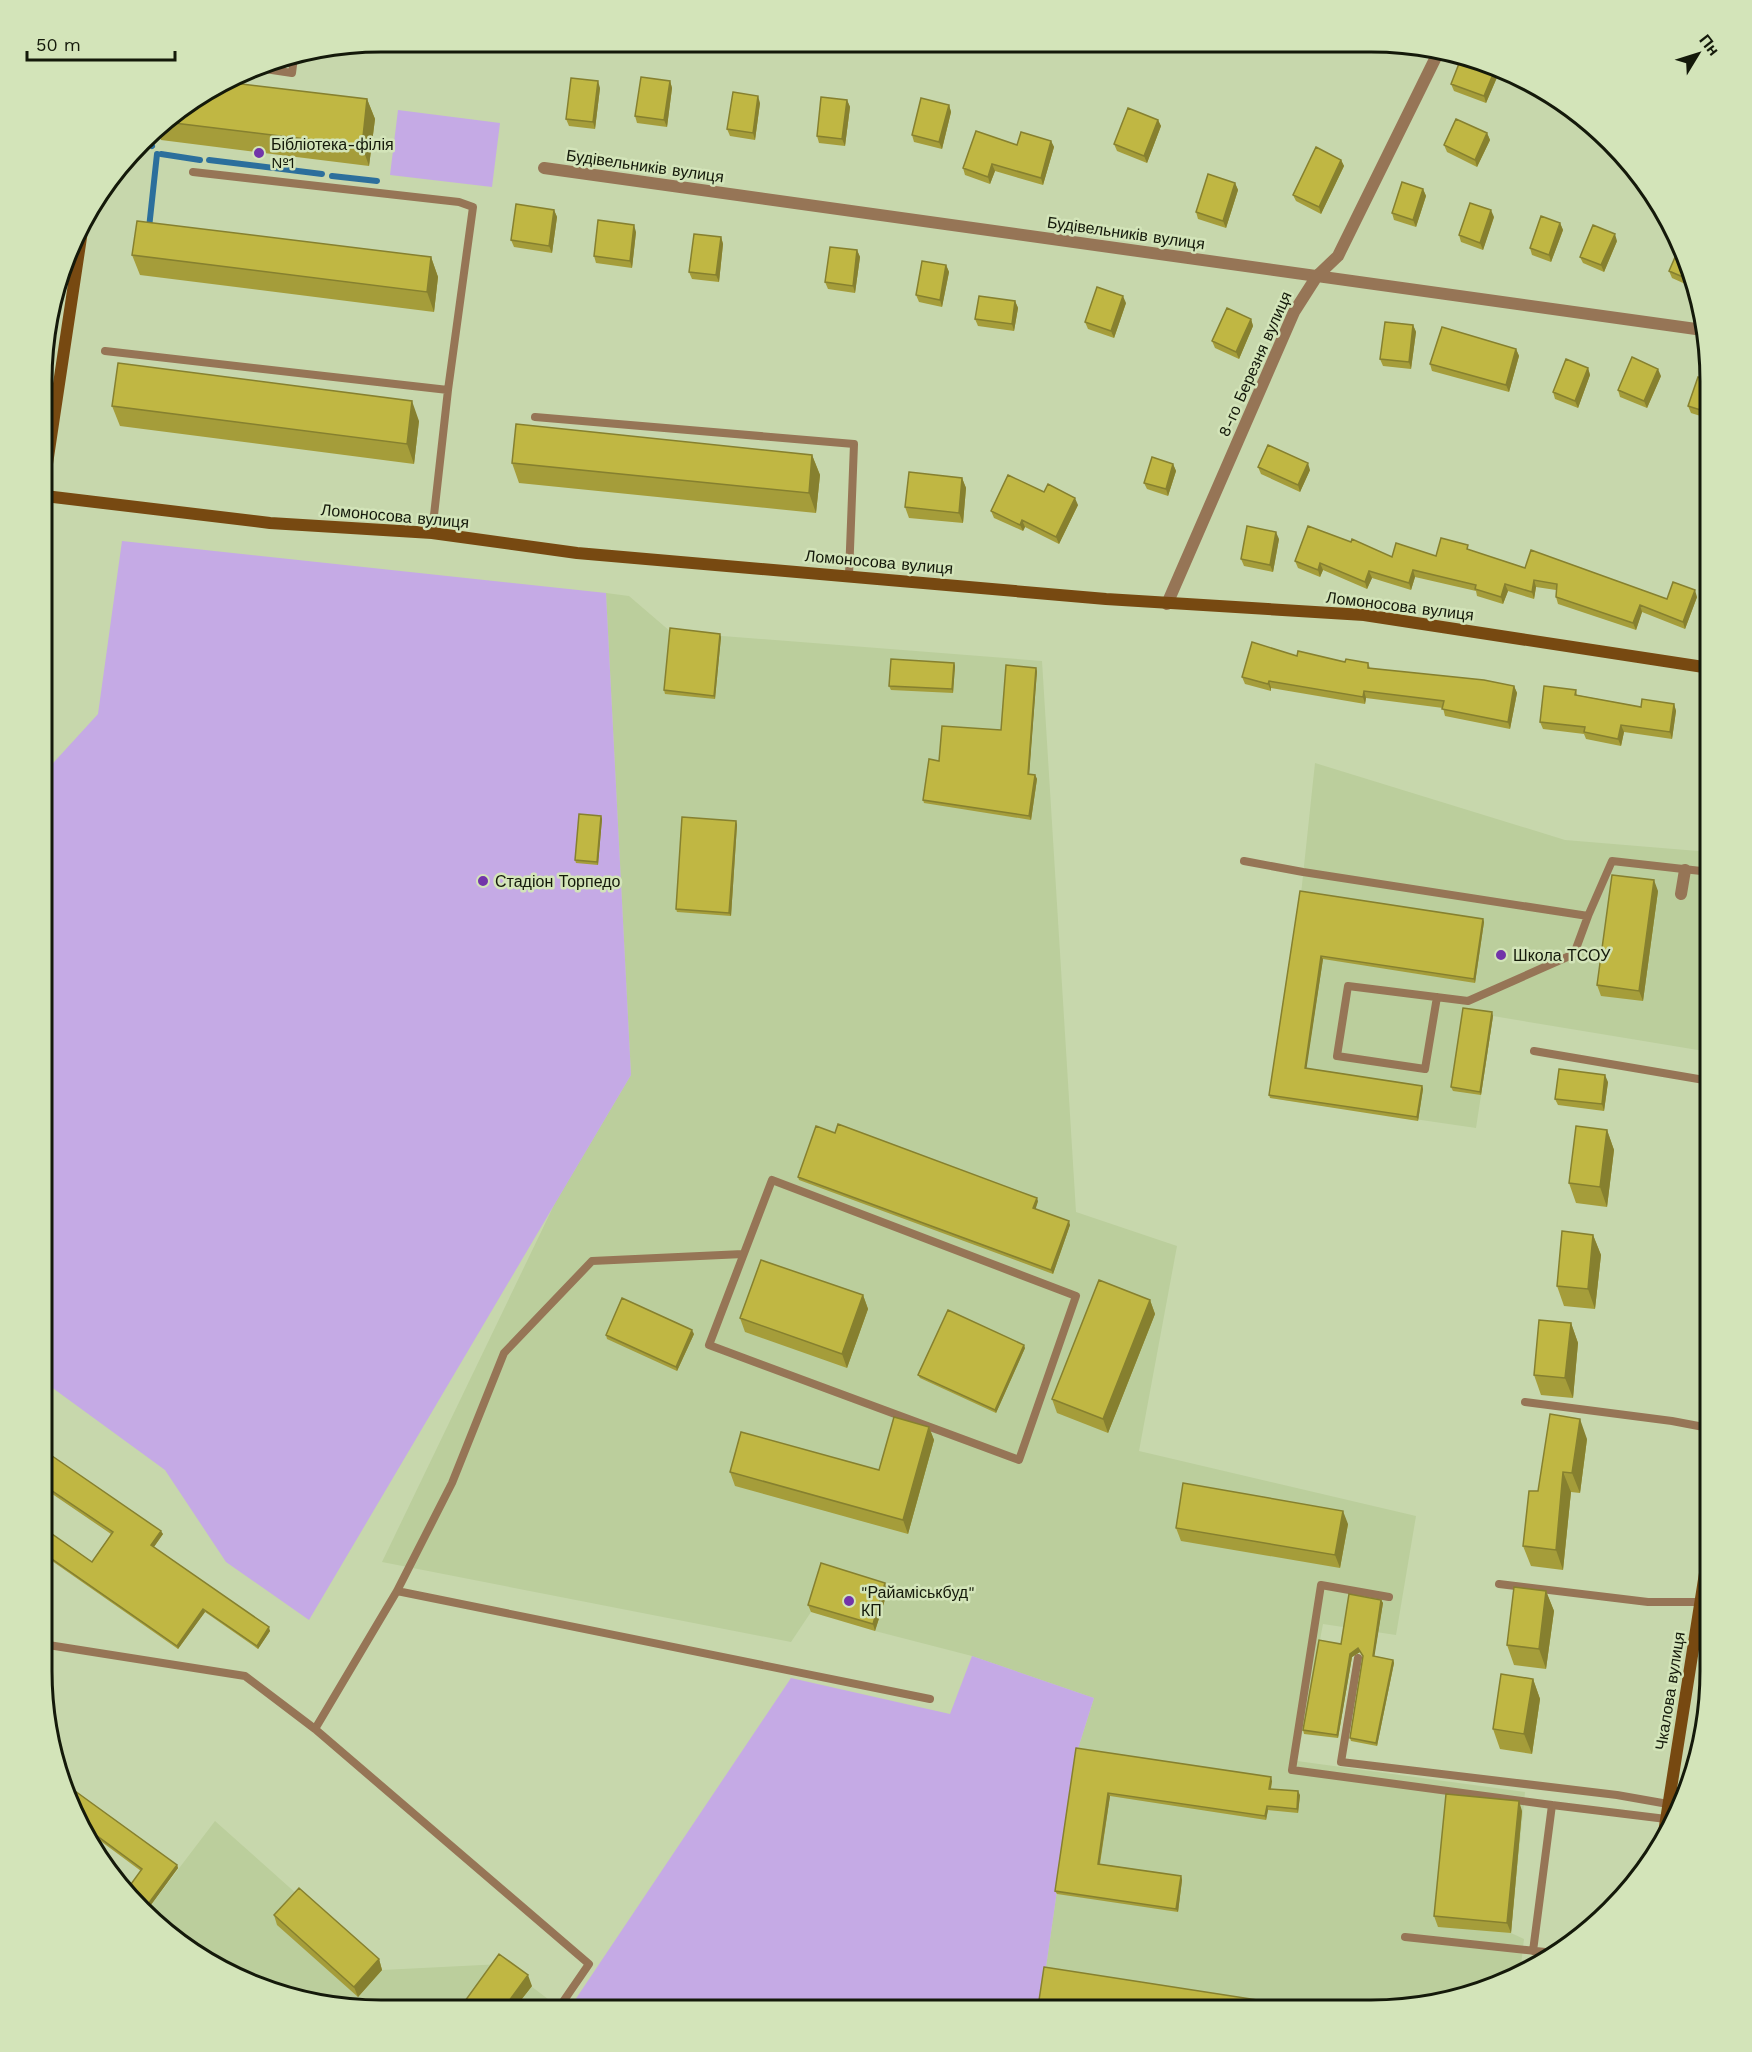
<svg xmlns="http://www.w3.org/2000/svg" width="1752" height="2052" font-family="'Work Sans',sans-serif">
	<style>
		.built { fill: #bbce9c }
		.green { fill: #c5aae5 }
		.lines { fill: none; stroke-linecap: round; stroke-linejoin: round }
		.stream { stroke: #2c6f9c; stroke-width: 6 }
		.lane { stroke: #967556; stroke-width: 8 }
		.street { stroke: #967556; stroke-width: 12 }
		.secondary { stroke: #774911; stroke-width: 12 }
		.wall { fill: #a59d3a }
		.shaded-wall { fill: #86802f }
		.building { fill: #c0b743; stroke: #86802f; stroke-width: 1.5 }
		.poi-dot { fill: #7234a9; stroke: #d3e4b9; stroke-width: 2 }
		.labels { text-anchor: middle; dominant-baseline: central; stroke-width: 5; stroke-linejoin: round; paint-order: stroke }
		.poi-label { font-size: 16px; fill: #14190a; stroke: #d3e4b9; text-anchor: start }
		.street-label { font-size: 16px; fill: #14190a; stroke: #d3e4b9 }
		.rim { fill: none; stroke: #14190a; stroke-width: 3 }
	</style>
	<rect width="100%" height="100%" fill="#c7d7ac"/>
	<path class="built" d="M606,593L629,596L671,632L1042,661L1076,1212L1177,1246L1139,1451L1416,1516L1396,1635L1323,1624L1297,1761L1525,1792L1511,1933L1524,1939L1520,1973L1479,1992L1392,2009H1040L1077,1752L1094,1698L972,1656L875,1631L888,1590L823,1571L811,1612L791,1642L382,1562L555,1203L631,1075Z
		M1315,763L1565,840L1710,852V1052L1493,1016L1476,1128L1270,1098L1301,894Z
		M215,1821L382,1970L502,1964L561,2009H359L273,1992L212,1964L145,1913Z"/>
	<path class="green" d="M398,110L500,123L492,187L390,175Z
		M122,541L606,593L631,1075L309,1620L226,1562L165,1470L43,1381L44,773L98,714Z
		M972,1656L1094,1698L1077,1752L1040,2009H569L791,1678L950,1714Z"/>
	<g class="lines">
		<path class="stream" d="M147,139L152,146
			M161,154L200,160
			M209,160L322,174
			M332,176L377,181
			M149,228L157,154"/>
		<path class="lane" d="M266,64L265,69L292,73L294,57
			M193,172L459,202L473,207L448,390L432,533
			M105,351L448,390
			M535,417L854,444L849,575
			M1244,861L1303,872L1588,916L1612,861L1710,872
			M1437,997L1425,1069L1337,1056L1348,986L1468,1001L1574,954L1588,916
			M1534,1051L1710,1081
			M772,1180L1076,1296L1019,1460L709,1345Z
			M1525,1402L1672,1421L1709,1428
			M1499,1584L1648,1602H1701
			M397,1591L452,1483L504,1353L592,1261L743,1254
			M1389,1597L1321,1585L1292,1770L1552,1805
			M42,1644L245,1676L315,1729L589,1964L558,2009
			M1358,1658L1341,1762L1617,1795L1668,1804
			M315,1729L397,1591L930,1699
			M1405,1937L1555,1953
			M1533,1951L1552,1805L1666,1819"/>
		<path class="street" d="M544,168L1703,330
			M1167,604L1294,312L1317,276L1338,256L1439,51
			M1681,894L1685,870"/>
		<path class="secondary" d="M45,477L83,224
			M45,496L270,523L432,533L577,553L1106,599L1364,615L1710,668
			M1663,1839L1709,1548"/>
	</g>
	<path class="wall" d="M1372,45H1409L1408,53L1373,47Z
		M1465,63L1501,68L1486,103L1454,91L1451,84Z
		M670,81L672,88L667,127L637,123L635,116Z
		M233,83L367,99L375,119L369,166L161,140L157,128L158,126Z
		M600,88L595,129L569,126L566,119Z
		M847,100L850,107L845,146L819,143L817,136Z
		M760,103L755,140L730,136L727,129Z
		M949,105L951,112L942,149L914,142L912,135Z
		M1158,120L1161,126L1147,163L1117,151L1114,144Z
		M1487,133L1490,140L1477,167L1447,152L1444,145Z
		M1051,141L1054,147L1043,185L995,171L990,184L965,175L963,168L1017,145Z
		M1341,160L1344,166L1321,214L1296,201L1293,195Z
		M1235,183L1238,190L1226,228L1198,219L1196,212Z
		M1423,189L1426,196L1416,227L1394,220L1392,213Z
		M554,210L557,217L552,253L514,247L511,240Z
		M1494,217L1483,250L1461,242L1459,235Z
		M1560,223L1563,230L1551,262L1532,255L1530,248Z
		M636,232L632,268L596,263L594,256Z
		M721,237L723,244L719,282L692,279L689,272Z
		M1617,241L1604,272L1583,263L1580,257Z
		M1679,248L1692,287L1672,278L1669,271Z
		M857,250L860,257L855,293L828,289L825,282Z
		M132,255L431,257L438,277L434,312L140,275Z
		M946,265L949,272L942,307L919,302L916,295Z
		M1015,301L1018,308L1014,331L978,326L975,319Z
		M1126,303L1114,338L1088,329L1085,322Z
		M1251,319L1253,326L1239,359L1215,348L1212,341Z
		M1413,325L1416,332L1411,369L1383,366L1380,359Z
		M1516,349L1519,356L1509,392L1432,371L1430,364Z
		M1588,368L1590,375L1578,408L1555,399L1553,392Z
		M1661,376L1647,408L1620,397L1618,390Z
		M1710,381V419L1691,413L1688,406Z
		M112,406L419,421L414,464L120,426Z
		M812,455L820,475L816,513L519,483L512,463Z
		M1173,464L1176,471L1168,496L1147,489L1144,483Z
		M1258,467L1310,470L1300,492L1261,474Z
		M962,478L966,488L963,523L909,518L905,507Z
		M1044,492L1078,505L1059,544L1025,527L1023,531L994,518L991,511Z
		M1279,539L1273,572L1244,566L1241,559Z
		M1470,550L1525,568L1667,599L1697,597L1685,629L1642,612L1636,630L1558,604L1556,597V590L1536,587L1534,599L1508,591L1503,604L1477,596L1476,591L1415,577L1411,590L1372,578L1367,589L1323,570L1320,577L1298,568L1295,561L1436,556Z
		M721,637L715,699L665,694L664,690Z
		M1297,656L1345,662L1368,663L1370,668L1514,686L1517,693L1510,729L1445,716L1443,708L1366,698L1365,704L1271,688V691L1245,684L1242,677Z
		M954,663L955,666L953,693L891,690L889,686Z
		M1037,671L1029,774L1035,775L1037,779L1031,820L924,803L923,800L939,761L1001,730Z
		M1576,690L1577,695L1641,707L1674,704L1676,711L1672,739L1624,732L1621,746L1586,739L1584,734L1543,729L1540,722Z
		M1710,705V747L1705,746L1702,739Z
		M601,816L602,819L598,865L576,863L575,860Z
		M736,821L737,825L731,916L677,912L676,909Z
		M1300,891L1483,919L1484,922L1475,983L1323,959L1306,1068L1422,1086L1423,1089L1418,1121L1270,1098L1269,1095Z
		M1658,891L1643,1001L1601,996L1597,985Z
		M1493,1016L1481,1095L1453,1091L1451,1087Z
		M1608,1082L1604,1111L1558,1105L1555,1099Z
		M1607,1130L1614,1150L1607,1207L1576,1203L1569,1183Z
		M798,1177L1038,1201L1035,1209L1070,1225L1053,1274L799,1180Z
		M1593,1235L1601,1255L1595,1309L1564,1306L1557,1286Z
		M863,1295L868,1309L847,1368L745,1332L740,1318Z
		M1150,1300L1155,1314L1108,1433L1057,1413L1052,1399Z
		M1571,1323L1578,1343L1573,1398L1541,1395L1534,1375Z
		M694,1334L677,1371L607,1339L606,1335Z
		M1025,1348L996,1413L920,1378L918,1375Z
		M929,1427L934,1440L908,1534L735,1486L730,1472L879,1470Z
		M1587,1439L1580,1493L1571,1492L1563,1570L1531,1566L1523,1546L1538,1491Z
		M42,1449L163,1534L154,1547L270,1631L258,1649L205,1612L178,1649L42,1554V1527L92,1562L111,1534L42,1487Z
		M1348,1524L1340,1568L1181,1541L1176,1528Z
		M888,1590L875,1631L811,1612L808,1605Z
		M1546,1591L1554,1611L1546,1669L1514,1665L1507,1645Z
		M1381,1600L1383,1603L1374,1656L1393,1660L1394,1663L1377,1746L1351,1741L1350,1738L1363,1657L1360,1652L1352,1657L1338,1738L1304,1734L1303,1730L1341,1644Z
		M1533,1679L1540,1699L1532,1754L1500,1749L1493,1729Z
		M1076,1748L1272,1781L1271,1789L1300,1795L1298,1813L1268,1810L1266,1820L1110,1796L1100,1864L1181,1876L1182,1880L1178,1912L1057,1894L1055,1891Z
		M64,1783L177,1865L178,1868L145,1913L141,1910V1871L83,1828Z
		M1522,1811L1511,1933L1438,1927L1434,1916Z
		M274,1915L379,1959L382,1970L358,1997L277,1925Z
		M532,1986L514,2009H468L465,2001Z"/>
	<path class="shaded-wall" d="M1406,45H1409L1408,53L1406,46Z
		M1496,67L1501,68L1486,103L1484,96Z
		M598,81L600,88L595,129L593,122Z
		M670,81L672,88L667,127L664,120Z
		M758,96L760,103L755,140L753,133Z
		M367,99L375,119L369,166L362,146Z
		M847,100L850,107L845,146L842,139Z
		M949,105L951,112L942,149L939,142Z
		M1158,120L1161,126L1147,163L1144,156Z
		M1487,133L1490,140L1477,167L1475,160Z
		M1051,141L1054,147L1043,185L1041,178Z
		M1341,160L1344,166L1321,214L1319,207Z
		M992,164L995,171L990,184L988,177Z
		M1235,183L1238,190L1226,228L1223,221Z
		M1423,189L1426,196L1416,227L1413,220Z
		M554,210L557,217L552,253L549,246Z
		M1491,210L1494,217L1483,250L1480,243Z
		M1560,223L1563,230L1551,262L1549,255Z
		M634,225L636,232L632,268L630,261Z
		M1615,234L1617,241L1604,272L1601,265Z
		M721,237L723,244L719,282L716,275Z
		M857,250L860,257L855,293L853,286Z
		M431,257L438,277L434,312L427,292Z
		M946,265L949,272L942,307L940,300Z
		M1691,277L1694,283L1692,287L1690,280Z
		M1123,296L1126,303L1114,338L1111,331Z
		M1015,301L1018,308L1014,331L1012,324Z
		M1251,319L1253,326L1239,359L1236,352Z
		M1413,325L1416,332L1411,369L1409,362Z
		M1516,349L1519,356L1509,392L1506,385Z
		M1588,368L1590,375L1578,408L1575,401Z
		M1658,369L1661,376L1647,408L1644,401Z
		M412,401L419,421L414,464L407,444Z
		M812,455L820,475L816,513L809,493Z
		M1308,463L1310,470L1300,492L1298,485Z
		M1173,464L1176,471L1168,496L1166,489Z
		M962,478L966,488L963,523L959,513Z
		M1075,498L1078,505L1059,544L1056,537Z
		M1022,520L1025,527L1023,531L1020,525Z
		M1276,532L1279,539L1273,572L1270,565Z
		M1320,563L1323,570L1320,577L1318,570Z
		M1413,570L1415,577L1411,590L1409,583Z
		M1369,571L1372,578L1367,589L1365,582Z
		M1534,580L1536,587L1534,599L1532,592Z
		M1505,584L1508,591L1503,604L1501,597Z
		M1695,590L1697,597L1685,629L1683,622Z
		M1640,605L1642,612L1636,630L1633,623Z
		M720,634L721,637L715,699L714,696Z
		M954,663L955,666L953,693L952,689Z
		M1036,668L1037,671L1029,777L1028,774Z
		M1269,681L1271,688V691L1268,684Z
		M1514,686L1517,693L1510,729L1508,722Z
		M1364,691L1366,698L1365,704L1363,697Z
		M1674,704L1676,711L1672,739L1670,732Z
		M1621,725L1624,732L1621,746L1618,739Z
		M1035,775L1037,779L1031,820L1029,816Z
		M601,816L602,819L598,865L597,862Z
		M736,821L737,825L731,916L729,913Z
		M1654,880L1658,891L1643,1001L1639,991Z
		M1483,919L1484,922L1475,983L1474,979Z
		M1321,956L1323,959L1306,1072L1305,1068Z
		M1492,1012L1493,1016L1481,1095L1480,1092Z
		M1605,1075L1608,1082L1604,1111L1602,1104Z
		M1422,1086L1423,1089L1418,1121L1417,1117Z
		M1607,1130L1614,1150L1607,1207L1600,1187Z
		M1037,1198L1038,1201L1035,1211L1033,1208Z
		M1069,1221L1070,1225L1053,1274L1051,1270Z
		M1593,1235L1601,1255L1595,1309L1588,1289Z
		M863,1295L868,1309L847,1368L842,1354Z
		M1150,1300L1155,1314L1108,1433L1103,1419Z
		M1571,1323L1578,1343L1573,1398L1565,1378Z
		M692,1330L694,1334L677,1371L676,1367Z
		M1024,1345L1025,1348L996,1413L995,1410Z
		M1580,1419L1587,1439L1580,1493L1572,1473Z
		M929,1427L934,1440L908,1534L903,1520Z
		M1563,1472L1571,1492L1563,1570L1556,1550Z
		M1343,1511L1348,1524L1340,1568L1335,1555Z
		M161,1531L163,1534L153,1548L151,1545Z
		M885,1583L888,1590L875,1631L873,1624Z
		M1546,1591L1554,1611L1546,1669L1539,1649Z
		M1381,1600L1383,1603L1374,1659L1373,1656Z
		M203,1609L205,1612L178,1649L177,1646Z
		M269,1627L270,1631L258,1649L257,1646Z
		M1358,1648L1360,1652L1352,1657L1338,1738L1337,1735L1350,1654Z
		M1393,1660L1394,1663L1377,1746L1376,1743Z
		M1533,1679L1540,1699L1532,1754L1524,1734Z
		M1271,1777L1272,1781L1270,1792L1269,1789Z
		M1298,1791L1300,1795L1298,1813L1297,1809Z
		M1108,1793L1110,1796L1099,1867L1098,1864Z
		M1519,1801L1522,1811L1511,1933L1507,1923Z
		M1267,1806L1268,1810L1266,1820L1265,1816Z
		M177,1865L178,1868L145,1913L143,1911Z
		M1181,1876L1182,1880L1178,1912L1176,1909Z
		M379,1959L382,1970L358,1997L354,1987Z
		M528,1975L532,1986L514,2009H503Z"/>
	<path class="building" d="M1467,59L1496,67L1484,96L1451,84L1460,61L1465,63Z
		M641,77L670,81L664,120L635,116Z
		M571,78L598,81L593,122L566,119Z
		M233,83L367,99L362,146L166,122Z
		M733,92L758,96L753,133L727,129Z
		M821,97L847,100L842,139L817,136Z
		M921,98L949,105L939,142L912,135Z
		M1128,108L1158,120L1144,156L1114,144Z
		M1456,119L1487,133L1475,160L1444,145Z
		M976,131L1017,145L1021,132L1051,141L1041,178L992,164L988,177L963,168Z
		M1316,147L1341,160L1319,207L1293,195Z
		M1208,174L1235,183L1223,221L1196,212Z
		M1402,182L1423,189L1413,220L1392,213Z
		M1470,203L1491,210L1480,243L1459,235Z
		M516,204L554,210L549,246L511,240Z
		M1541,216L1560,223L1549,255L1530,248Z
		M598,220L634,225L630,261L594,256Z
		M137,221L431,257L427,292L132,255Z
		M1593,225L1615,234L1601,265L1580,257Z
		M694,234L721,237L716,275L689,272Z
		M830,247L857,250L853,286L825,282Z
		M1679,248L1691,277L1690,280L1669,271Z
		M922,261L946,265L940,300L916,295Z
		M1097,287L1123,296L1111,331L1085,322Z
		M979,296L1015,301L1012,324L975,319Z
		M1227,308L1251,319L1236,352L1212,341Z
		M1385,322L1413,325L1409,362L1380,359Z
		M1442,327L1516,349L1506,385L1430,364Z
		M1632,357L1658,369L1644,401L1618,390Z
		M1566,359L1588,368L1575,401L1553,392Z
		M118,363L412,401L407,444L112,406Z
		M1698,377L1710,381V413L1688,406Z
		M516,424L812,455L809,493L512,463Z
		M1268,445L1308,463L1298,485L1258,467Z
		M1152,457L1173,464L1166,489L1144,483Z
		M909,472L962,478L959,513L905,507Z
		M1008,475L1044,492L1048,484L1075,498L1056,537L1022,520L1020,525L991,511Z
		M1247,526L1276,532L1270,565L1241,559Z
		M1308,526L1351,542L1352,539L1392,557L1396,543L1436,556L1441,538L1468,545L1467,549L1525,568L1531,550L1667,599L1673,582L1695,590L1683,622L1640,605L1633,623L1556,597L1557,584L1534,580L1532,592L1505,584L1501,597L1475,589L1476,585L1413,570L1409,583L1369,571L1365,582L1320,563L1318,570L1295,561Z
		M670,628L720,634L714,696L664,690Z
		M1252,642L1297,656L1298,651L1345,662L1346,659L1368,663V668L1484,680L1514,686L1508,722L1442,709L1444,701L1364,691L1363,697L1269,681L1268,684L1242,677Z
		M891,659L954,663L952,689L889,686Z
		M1006,665L1036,668L1028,774L1035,775L1029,816L923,800L929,759L939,761L942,726L1001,730Z
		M1544,686L1576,690L1575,695L1641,707L1642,699L1674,704L1670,732L1621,725L1618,739L1584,732L1585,727L1540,722Z
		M1707,704L1710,705V740L1702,739Z
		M579,814L601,816L597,862L575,860Z
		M682,817L736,821L729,913L676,909Z
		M1612,875L1654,880L1639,991L1597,985Z
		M1300,891L1483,919L1474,979L1321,956L1305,1068L1422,1086L1417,1117L1269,1095Z
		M1463,1008L1492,1012L1480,1092L1451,1087Z
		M1559,1069L1605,1075L1602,1104L1555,1099Z
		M838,1124L1037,1198L1033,1208L1069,1221L1051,1270L798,1177L816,1126L835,1133Z
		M1576,1126L1607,1130L1600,1187L1569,1183Z
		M1562,1231L1593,1235L1588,1289L1557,1286Z
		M761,1260L863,1295L842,1354L740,1318Z
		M1099,1280L1150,1300L1103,1419L1052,1399Z
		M622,1298L692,1330L676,1367L606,1335Z
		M948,1310L1024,1345L995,1410L918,1375Z
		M1539,1320L1571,1323L1565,1378L1534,1375Z
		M1550,1414L1580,1419L1572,1473L1563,1472L1556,1550L1523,1546L1529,1491H1538Z
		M894,1417L929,1427L903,1520L730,1472L741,1432L879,1470Z
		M42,1449L161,1531L151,1545L269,1627L257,1646L203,1609L177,1646L42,1552V1527L92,1562L113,1532L42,1484Z
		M1183,1483L1343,1511L1335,1555L1176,1528Z
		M821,1563L885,1583L873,1624L808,1605Z
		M1514,1587L1546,1591L1539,1649L1507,1645Z
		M1349,1594L1381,1600L1373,1656L1393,1660L1376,1743L1350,1738L1363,1656L1358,1648L1350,1654L1337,1735L1303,1730L1319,1640L1341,1644Z
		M1501,1674L1533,1679L1524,1734L1493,1729Z
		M1076,1748L1271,1777L1269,1789L1298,1791L1297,1809L1267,1806L1265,1816L1108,1793L1098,1864L1181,1876L1176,1909L1055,1891Z
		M64,1783L177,1865L143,1911L126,1891L142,1869L81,1824Z
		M1446,1794L1519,1801L1507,1923L1434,1916Z
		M299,1888L379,1959L354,1987L274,1915Z
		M499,1954L528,1975L503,2009H477L465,2001Z
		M1044,1967L1284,2004L1283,2009H1053L1038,2007Z"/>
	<g class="poi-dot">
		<circle cx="259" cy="153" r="6"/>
		<circle cx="483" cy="881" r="6"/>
		<circle cx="1501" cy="955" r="6"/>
		<circle cx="849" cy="1601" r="6"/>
	</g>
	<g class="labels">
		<g class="poi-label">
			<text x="271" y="144">Бібліотека-філія<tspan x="271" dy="18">№1</tspan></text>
			<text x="495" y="881">Стадіон Торпедо</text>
			<text x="1513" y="955">Школа ТСОУ</text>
			<text x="861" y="1592">"Райаміськбуд"<tspan x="861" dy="18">КП</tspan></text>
		</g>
		<g class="street-label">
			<text transform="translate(645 166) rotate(8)">Будівельників вулиця</text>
			<text transform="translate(1126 233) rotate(8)">Будівельників вулиця</text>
			<text transform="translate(1255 364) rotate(-66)">8-го Березня вулиця</text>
			<text transform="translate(395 516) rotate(5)">Ломоносова вулиця</text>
			<text transform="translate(879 562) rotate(5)">Ломоносова вулиця</text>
			<text transform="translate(1400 606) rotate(7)">Ломоносова вулиця</text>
			<text transform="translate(1670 1691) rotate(-81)">Чкалова вулиця</text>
		</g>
	</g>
	<path d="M0 0H1752V2052H0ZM381 52H1371A329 329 0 0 1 1700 381V1671A329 329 0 0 1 1371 2000H381A329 329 0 0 1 52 1671V381A329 329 0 0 1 381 52Z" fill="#d3e4b9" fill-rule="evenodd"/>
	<path class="rim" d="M381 52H1371A329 329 0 0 1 1700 381V1671A329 329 0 0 1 1371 2000H381A329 329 0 0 1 52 1671V381A329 329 0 0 1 381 52Z"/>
	<g transform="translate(1698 54) rotate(52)" stroke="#d3e4b9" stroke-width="4.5" paint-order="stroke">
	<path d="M0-4.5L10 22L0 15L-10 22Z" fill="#14190a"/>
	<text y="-9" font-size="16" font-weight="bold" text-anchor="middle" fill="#14190a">Пн</text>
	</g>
	<path d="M27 51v9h148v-9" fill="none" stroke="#14190a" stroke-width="3"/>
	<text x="36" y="51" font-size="18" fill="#14190a" stroke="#d3e4b9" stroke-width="4.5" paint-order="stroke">50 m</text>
</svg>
